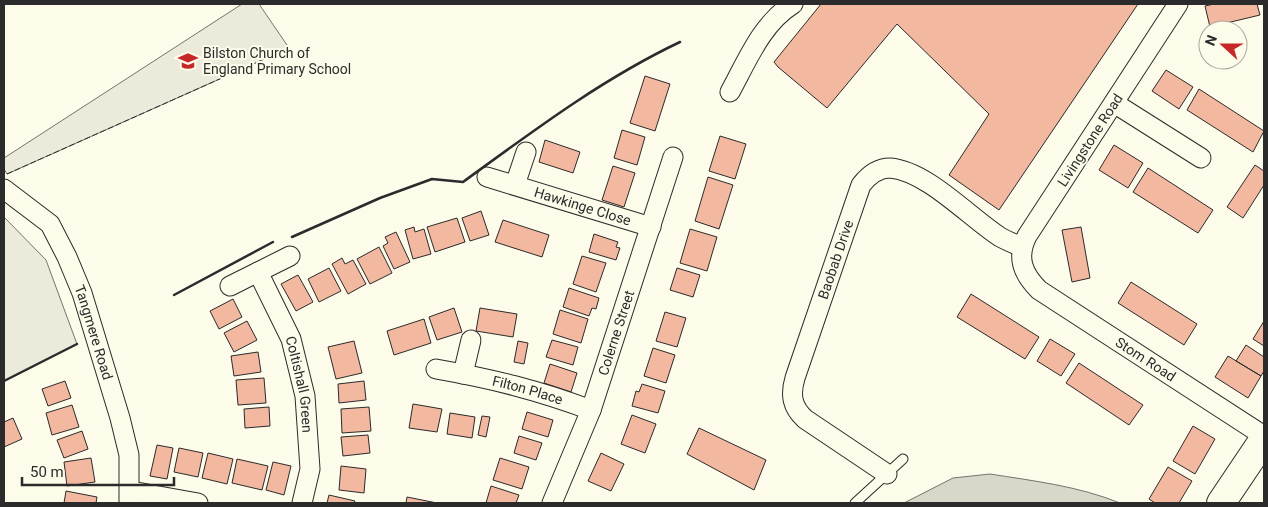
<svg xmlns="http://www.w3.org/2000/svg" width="1268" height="507" font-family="Roboto,sans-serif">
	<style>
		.green { fill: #ecebdb; stroke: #74746e }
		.water { fill: #d8d7c9; stroke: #74746e }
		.building { fill: #f2b8a0; stroke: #2b2b2b }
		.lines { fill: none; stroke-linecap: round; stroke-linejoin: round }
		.service-casing { stroke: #2b2b2b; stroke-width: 11 }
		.minor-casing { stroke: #2b2b2b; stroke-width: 21 }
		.primary-casing { stroke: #2b2b2b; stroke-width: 30 }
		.service { stroke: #fdfbea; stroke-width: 9 }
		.minor { stroke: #fdfbea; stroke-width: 19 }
		.primary { stroke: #fdfbea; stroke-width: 28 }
		.fence { stroke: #2b2b2b; stroke-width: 1; stroke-dasharray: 6 2.5; stroke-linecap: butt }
		.wall { stroke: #2b2b2b; stroke-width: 2.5 }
		.labels { text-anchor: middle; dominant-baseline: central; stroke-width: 4; stroke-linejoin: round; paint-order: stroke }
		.poi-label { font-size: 14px; fill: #2b2b2b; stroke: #fdfbea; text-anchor: start }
		.street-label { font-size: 14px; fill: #2b2b2b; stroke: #fdfbea }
	</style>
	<rect width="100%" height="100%" fill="#fdfbea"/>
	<path class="green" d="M242,4H259L289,48L7,174L4,169V158Z
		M4,217L46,260L77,344L4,381Z"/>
	<path class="water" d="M990,474C1034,481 1078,486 1120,503H904L953,478Z"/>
	<path class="building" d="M821,4H1138L999,210L949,175L989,114L897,24L827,108L778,67L774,62Z
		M1214,4H1257L1260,15L1210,27L1205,6Z
		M1166,70L1193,87L1179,109L1152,91Z
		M645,76L670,84L655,131L630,123Z
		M1199,89L1264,131L1253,152L1187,110Z
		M622,130L645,137L637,165L614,158Z
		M720,136L746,144L735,179L709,171Z
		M545,140L580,152L573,173L539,162Z
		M1114,145L1143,163L1128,188L1099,170Z
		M1255,165L1264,171V185L1243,218L1227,207Z
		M613,166L635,173L624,207L602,200Z
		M1148,168L1213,210L1198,233L1133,192Z
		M708,177L733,185L719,229L695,221Z
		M481,211L489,235L470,241L462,218Z
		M457,218L465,242L435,252L427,227Z
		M503,220L549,235L542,257L495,242Z
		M414,227L415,232L424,229L431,254L413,259L405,230Z
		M1081,227L1090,278L1072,282L1062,230Z
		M690,229L717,237L707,271L680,263Z
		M396,232L410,262L394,269L383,246L388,243L385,237Z
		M594,234L618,242L616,247L620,248L616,260L589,252Z
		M379,247L392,273L370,284L357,259Z
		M582,256L606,263L596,292L573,284Z
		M342,258L345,264L353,260L366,284L348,294L332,264Z
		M329,268L341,291L319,302L308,279Z
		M677,268L700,275L693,297L670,290Z
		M298,275L313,302L296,311L281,284Z
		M1131,282L1197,324L1184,345L1118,303Z
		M569,288L599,298L596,309L592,308L589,316L563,307Z
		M971,294L1039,337L1025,359L957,317Z
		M233,299L242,317L219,329L210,311Z
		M454,308L462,332L437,340L429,317Z
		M480,308L517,314L513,337L476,331Z
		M560,310L588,319L581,343L553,334Z
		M665,312L686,318L677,347L656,341Z
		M424,319L431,343L394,355L387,331Z
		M247,321L257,340L234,352L224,333Z
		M1264,321V346L1253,339Z
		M1050,339L1075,354L1061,376L1037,361Z
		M552,340L578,347L573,365L546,357Z
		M354,341L362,373L336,379L328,347Z
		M518,341L528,343L524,364L514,362Z
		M1246,345L1264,357V371L1261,376L1236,361Z
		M653,348L675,355L666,383L644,376Z
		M258,352L261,372L234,376L231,356Z
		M1228,356L1261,376L1248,398L1215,377Z
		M1079,363L1143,405L1129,425L1066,383Z
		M550,364L577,373L571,392L544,383Z
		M264,378L266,403L238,405L236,380Z
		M65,381L71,398L48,406L42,389Z
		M364,381L366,400L339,403L338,384Z
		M642,384L665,391L658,413L632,406L636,391L639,392Z
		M413,404L442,409L437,432L409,428Z
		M72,405L79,427L52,435L46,413Z
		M269,407L270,426L245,428L244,409Z
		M369,407L371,431L342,433L341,409Z
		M527,412L553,420L548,437L522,429Z
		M450,413L475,417L472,438L447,434Z
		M632,415L656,424L645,453L621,444Z
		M482,416L490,417L486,437L478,435Z
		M13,418L22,439L4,447V422Z
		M1193,426L1215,439L1195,474L1173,461Z
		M699,428L766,460L754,490L687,454Z
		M82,431L88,449L64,458L57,440Z
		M368,435L370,453L343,456L341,437Z
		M519,436L542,443L536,460L514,453Z
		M157,445L173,448L167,479L150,476Z
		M179,448L203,453L198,477L174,472Z
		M208,453L233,459L227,484L202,478Z
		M601,453L624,464L611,491L588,481Z
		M91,458L95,482L67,486L64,462Z
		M500,458L529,467L522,489L493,480Z
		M237,459L268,466L262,490L232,483Z
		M273,462L291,466L284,495L266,490Z
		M341,466L366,469L364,493L339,490Z
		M1168,467L1192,481L1179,503H1155L1149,499Z
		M491,486L519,495L516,503H486Z
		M66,491L97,497L96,503H64Z
		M329,495L355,501L354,503H327Z
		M407,497L437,503H406Z"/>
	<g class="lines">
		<defs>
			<path id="service" d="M855,503L903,459"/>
			<g id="minor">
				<path id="s1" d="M1178,4L1027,236C1016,258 1023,274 1039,290L1264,436"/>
				<path d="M730,92C747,61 762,23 793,4"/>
				<path d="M1114,103L1201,158"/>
				<path id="s2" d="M487,177L651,227"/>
				<path d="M515,185L526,152"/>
				<path id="s3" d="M4,189L50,224L67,257L82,293L120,418L129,455V503"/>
				<path id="s4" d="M258,272L291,339L305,396L310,469L302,503"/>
				<path d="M230,286L290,256"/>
				<path id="s5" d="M436,369C493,379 537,390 591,410"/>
				<path d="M463,374L471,340"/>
				<path id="s6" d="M887,474L805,419C792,407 790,395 795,378L861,185C868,176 878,168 890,168C927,171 969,217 1000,237C1007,241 1015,244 1022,247"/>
				<path d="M131,491L198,503"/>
				<path id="s7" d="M552,503L591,410L673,157"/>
			</g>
			<path id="primary" d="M1221,503L1264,439"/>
		</defs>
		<use href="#service" class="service-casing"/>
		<use href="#minor" class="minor-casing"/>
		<use href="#primary" class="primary-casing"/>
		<use href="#service" class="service"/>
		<use href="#minor" class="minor"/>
		<use href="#primary" class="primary"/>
		<path class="fence" d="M7,174L289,48"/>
		<path class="wall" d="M292,237L380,198L432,179L463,182C533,131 602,79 680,42
			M174,295L273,242
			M4,381L77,344"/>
	</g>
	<defs>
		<symbol id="school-bare" viewBox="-9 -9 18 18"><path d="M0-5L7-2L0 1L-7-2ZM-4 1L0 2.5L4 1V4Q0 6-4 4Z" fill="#c62828" stroke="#fdfbea" stroke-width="2.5" paint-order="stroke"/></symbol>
	</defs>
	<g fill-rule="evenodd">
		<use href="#school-bare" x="174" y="47" width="28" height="28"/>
	</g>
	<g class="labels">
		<g class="poi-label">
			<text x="203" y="53">Bilston Church of<tspan x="203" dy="16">England Primary School</tspan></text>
		</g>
		<g class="street-label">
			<text transform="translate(1090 140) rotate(-57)">Livingstone Road</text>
			<text stroke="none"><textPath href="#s2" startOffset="100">Hawkinge Close</textPath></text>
			<text stroke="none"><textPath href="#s6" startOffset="269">Baobab Drive</textPath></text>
			<text stroke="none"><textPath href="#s7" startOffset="182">Colerne Street</textPath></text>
			<text stroke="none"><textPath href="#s3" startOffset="175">Tangmere Road</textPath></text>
			<text stroke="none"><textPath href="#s1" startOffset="464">Stom Road</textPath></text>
			<text stroke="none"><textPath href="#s4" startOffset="121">Coltishall Green</textPath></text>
			<text stroke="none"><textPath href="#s5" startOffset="94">Filton Place</textPath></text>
		</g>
	</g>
	<rect width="1268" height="507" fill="none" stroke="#2b2b2b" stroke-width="10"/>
	<g transform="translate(1223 45) rotate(291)"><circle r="24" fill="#fdfbea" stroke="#a9a89e"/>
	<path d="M0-4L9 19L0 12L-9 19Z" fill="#c62828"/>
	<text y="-8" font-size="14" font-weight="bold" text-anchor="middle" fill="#2b2b2b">N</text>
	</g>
	<path d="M22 477v8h152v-8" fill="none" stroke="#2b2b2b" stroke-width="2.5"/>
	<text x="30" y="477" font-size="15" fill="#2b2b2b" stroke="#fdfbea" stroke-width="4" paint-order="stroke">50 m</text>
</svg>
